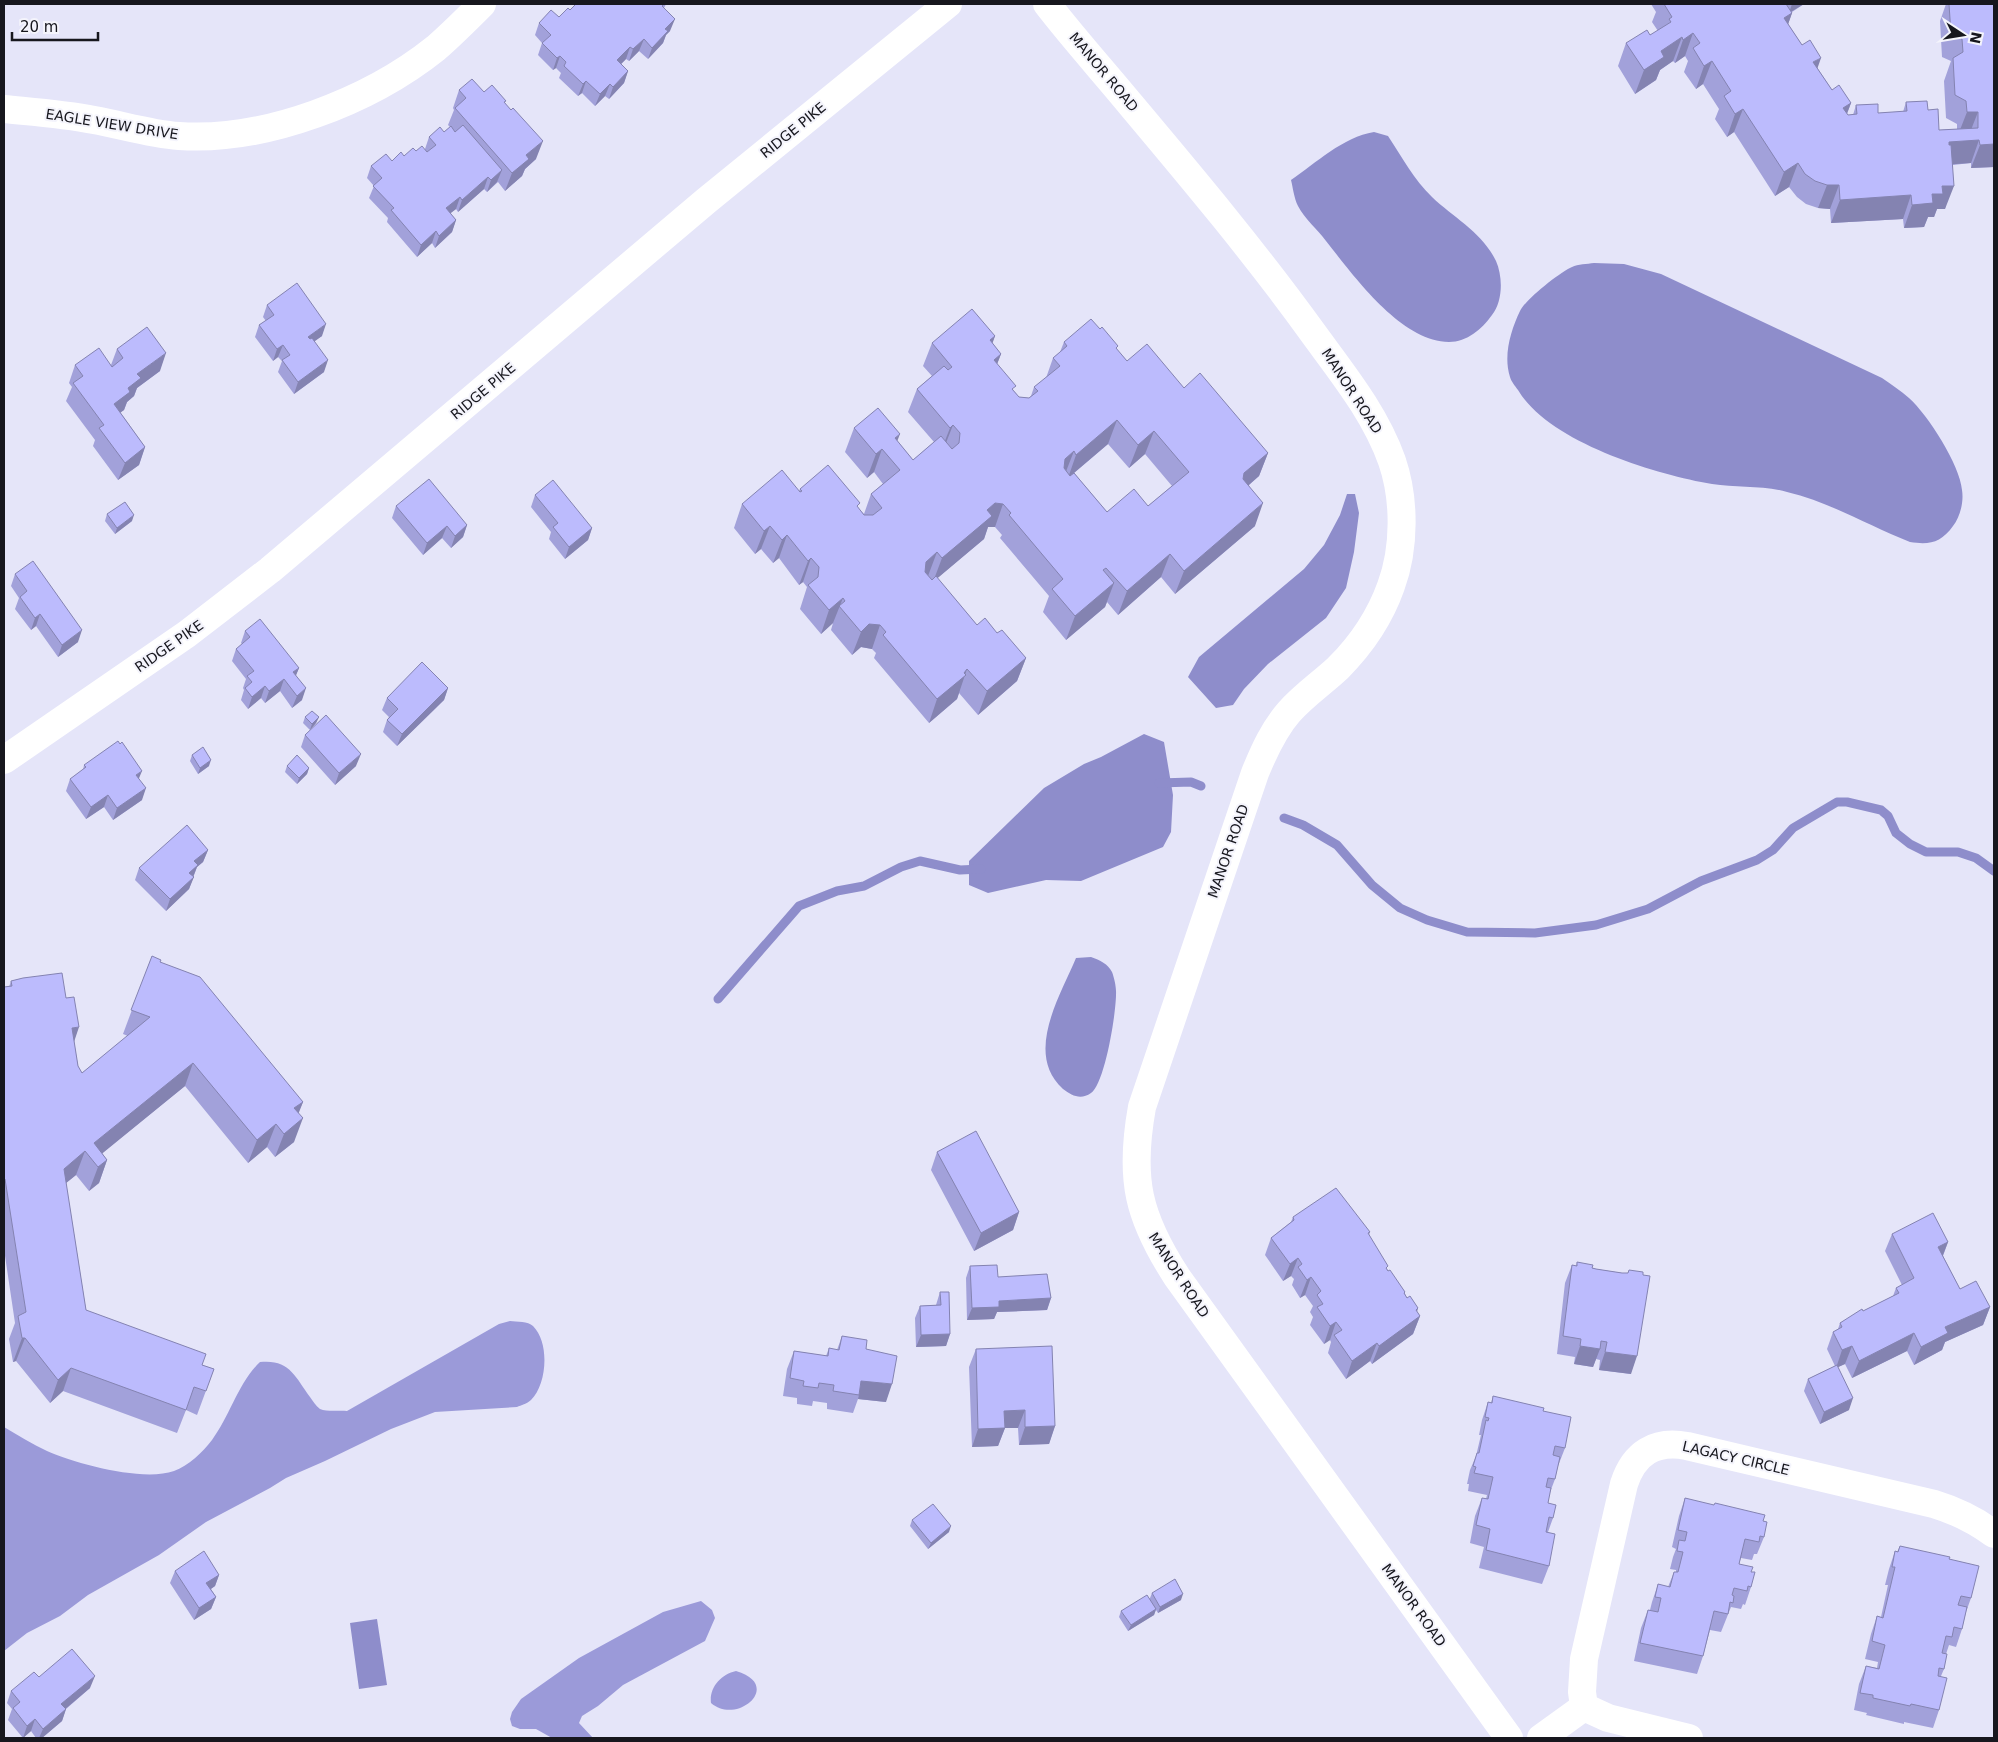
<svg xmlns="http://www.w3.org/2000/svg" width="1998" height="1742" font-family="'DejaVu Sans',sans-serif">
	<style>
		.forest { fill: #9b9ad9 }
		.water { fill: #8e8dcb }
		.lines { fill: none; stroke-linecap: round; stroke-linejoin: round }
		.stream { stroke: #8e8dcb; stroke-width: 9 }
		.street { stroke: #fff; stroke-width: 28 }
		.primary { stroke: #fff; stroke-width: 28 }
		.wall { fill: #a2a1da; fill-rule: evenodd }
		.shaded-wall { fill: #8483b1 }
		.building { fill: #bcbbfd; stroke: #8483b1; fill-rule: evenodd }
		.labels { text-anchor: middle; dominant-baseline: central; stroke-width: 4; stroke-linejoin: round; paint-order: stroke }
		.street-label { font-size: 14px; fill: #17171e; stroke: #f4f4fc }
	</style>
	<rect width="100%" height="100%" fill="#e5e5f9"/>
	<path class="forest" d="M510,1321C517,1322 528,1321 533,1326C550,1343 547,1384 531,1400C527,1404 521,1405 517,1407L435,1412L391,1429L325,1461L286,1478L270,1488L206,1522L159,1555L88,1595L60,1616L27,1633L4,1651V1427C18,1435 32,1444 47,1451C77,1464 143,1482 174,1471C188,1466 203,1452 212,1440C230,1416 238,1383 260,1362C289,1359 295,1376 310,1397C313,1401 316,1406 320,1409C327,1412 340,1410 347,1411L499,1324Z
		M701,1601L712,1610L715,1618L705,1641L623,1685L598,1706L582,1716L579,1723L593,1738H552L536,1729H520L512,1726L510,1719L512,1712L521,1699L579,1658L663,1612Z
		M736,1671C784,1685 737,1726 711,1703C709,1688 721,1674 736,1671Z"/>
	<path class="water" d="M1374,132L1388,136C1402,157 1414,180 1432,197C1454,218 1482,232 1496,261C1503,277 1503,301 1492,315C1482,329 1467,342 1449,342C1400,341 1354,276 1326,241C1318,230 1304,218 1298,206C1294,198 1293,188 1291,180C1316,163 1343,137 1374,132Z
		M1594,263L1624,264L1661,274L1882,378C1891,384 1901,391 1909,398C1928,415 1960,465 1962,490C1964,502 1960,517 1953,526C1941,543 1929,545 1910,542C1869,526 1830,502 1787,492C1763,485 1736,488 1712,484C1654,474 1549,442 1518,390C1515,386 1511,381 1510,377C1503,355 1511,330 1520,311C1525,300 1560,272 1572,267C1578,264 1587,264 1594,263Z
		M1347,494H1355L1359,513L1354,552L1346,588L1326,618L1268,664L1244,689L1233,705L1216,708L1188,677L1199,657L1304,569L1324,545L1340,515Z
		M1144,734L1164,742L1173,795L1171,832L1163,847L1081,881L1046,880L988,893L969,885V861L1044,788L1084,764L1101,757Z
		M1091,957C1100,960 1108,964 1112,972C1114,977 1116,986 1116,991C1117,1009 1105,1084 1091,1093C1081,1100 1072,1096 1063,1089C1024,1054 1060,996 1076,958Z
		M377,1619L387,1685L359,1689L350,1623Z"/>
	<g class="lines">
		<path class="stream" d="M1159,783L1191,782L1201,786
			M1284,818L1303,825L1337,845L1372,885L1400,908L1427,920L1467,932L1535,933L1558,930L1596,925L1648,909L1701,881L1757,860L1773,850L1793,828L1837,802H1847L1881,810L1888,816L1896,833L1910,844L1926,852H1958L1976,858L1994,871
			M718,999L799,906L837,891L864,886L901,867L920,861L960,870L981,869"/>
		<path class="street" d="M1047,4C1074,39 1103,71 1131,105C1194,180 1256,254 1313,333C1342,373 1375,413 1392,461C1405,499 1405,548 1391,586C1380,617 1362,644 1338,668C1322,683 1304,695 1289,712C1274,729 1264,751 1255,773L1142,1107C1129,1179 1138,1217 1177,1277L1509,1738
			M4,109C34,112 64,114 94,120C122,125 150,134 179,136C265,142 370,101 436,48C452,34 467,19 482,4
			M1584,1707L1582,1692L1584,1659L1624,1484C1634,1453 1655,1440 1687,1446L1934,1504C1957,1511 1975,1520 1994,1534
			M1584,1707L1608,1718L1689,1738
			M1541,1738L1584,1707"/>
		<path class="primary" d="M4,760L187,634L270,570L706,201L948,4"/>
	</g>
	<path class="wall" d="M583,4H666L664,8L670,31L666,35L663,43L648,59L639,51L629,61L626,59L621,64L628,71L624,83L609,99L605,96L595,106L582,93L578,96L559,78L561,73L556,68L553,70L538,55L542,43L535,35L539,23L559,17Z
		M1651,4H1804L1792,12V13L1788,24L1832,90L1851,103L1847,114L1848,115H1853L1856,105L1878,113L1903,112L1906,102L1928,110L1939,130L1957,129V124L1946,118L1944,81L1951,61L1942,57L1940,21L1946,4H1994V167L1971,168V163L1953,165L1945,209H1937L1934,217H1928L1924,227L1904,228L1903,219L1831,223L1830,209L1818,208L1806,204L1797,197L1789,187L1775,196L1734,132L1727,137L1715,119L1719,109L1703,84L1696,89L1684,72L1688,61L1685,56L1675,63L1673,61L1660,70L1656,80L1635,94L1618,66L1626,43L1650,35L1658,31L1652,22L1656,12Z
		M459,90L484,92L505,103L536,159L525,169L522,176L505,191L498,182L487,192L484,189L458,212L456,209L450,213L456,220L452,232L435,248L432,243L417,257L387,222L388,218L369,198L374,186L367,178L371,166L392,161L404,156L425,149L429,137L444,132L450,127L448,125L454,110L453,108Z
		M267,305L322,336L314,341L324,372L294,394L278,372L282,361L278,357L273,361L255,337L259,325L266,321L263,317Z
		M995,336L992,343L1001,354L997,364L1014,391L1019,397L1029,398L1031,396L1034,387L1046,378L1053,358L1060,352L1064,342L1117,350L1127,361L1184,388L1268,453L1259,476L1249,485L1255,526L1175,594L1161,577L1118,615L1107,602L1105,607L1066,640L1043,612L1049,596L1000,538L1002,535L995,527H988L984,539L937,578L977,625L997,633L1026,658L1017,681L978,715L959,693L957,699L929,723L874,658L876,653L872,649L861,647L852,655L831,630L833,623L821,634L800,609L807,587L803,582L799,585L779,558L773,563L761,549L755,554L734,528L742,504L799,491L800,489L858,508L864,514L871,494L883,484L874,472L867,478L845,452L854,428L897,441L913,460L934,442L908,412L917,389L932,376L923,366L932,343ZM1108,444L1129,468L1145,454L1172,486L1148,506L1107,512L1074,473Z
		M117,349L160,371L137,388L134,396L127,402L124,410L120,412L145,447L139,465L118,480L93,446L95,440L66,401L72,387L69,383L75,365H111Z
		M535,495L592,528L588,540L565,559L549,539L551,532L531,507Z
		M396,506L467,525L463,537L451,548L442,538L423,555L392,518Z
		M107,514L132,521L115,534L105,521Z
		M15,574L78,642L58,657L36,626L31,630L15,609L19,598L11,586Z
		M245,631L299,668L296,675L302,700L292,708L280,691L265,703L261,698L248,709L241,700L244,690L243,688L246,679L232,661L236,649L242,644L241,643Z
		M448,688L444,700L397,746L383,732L387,720L389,717L382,710L387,698Z
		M305,717H319L316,723L310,730L303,723Z
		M305,735L356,766L335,785L301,747Z
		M192,755L209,766L198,774L190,761Z
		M84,765L139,779L142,800L113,820L104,807L86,819L66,791L70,779L83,770Z
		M287,766L309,768L307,774L297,784L285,772Z
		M208,850L203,862L197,867L189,889L166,911L135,880L139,868Z
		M152,956L160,962L303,1102L298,1113L294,1142L275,1157L267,1147L248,1163L185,1086L102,1153L107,1160L99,1183L89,1191L76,1175L66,1183L86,1310L202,1365L214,1369L197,1415L186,1410L177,1433L63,1391L50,1403L16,1361L13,1362L9,1339L15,1323L4,1249V987H9L11,981L74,1042L78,1066L82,1073L128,1036L123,1034Z
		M937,1152L1019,1212L1013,1230L974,1251L931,1170Z
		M1293,1217L1370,1232L1369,1235L1387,1269L1405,1292V1294L1407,1298L1418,1308L1417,1312L1420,1316L1413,1334L1372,1364L1370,1361L1346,1379L1328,1353L1331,1342L1330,1340L1324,1344L1310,1325L1313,1317L1310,1312L1313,1306L1305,1295L1300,1298L1292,1285L1294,1279L1291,1276L1283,1281L1265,1255L1271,1238L1291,1222Z
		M1892,1234L1948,1242L1943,1256L1960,1289L1990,1307L1983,1325L1945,1342L1942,1350L1914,1365L1907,1351L1852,1378L1845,1364L1838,1367L1849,1410L1820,1424L1804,1391L1808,1379L1835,1366L1827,1349L1833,1332L1838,1329L1840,1323L1893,1296L1896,1288L1902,1285L1885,1251Z
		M1577,1262L1596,1269L1622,1273H1628L1629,1270L1631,1374L1599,1370L1600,1360L1596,1359L1593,1367L1574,1364L1575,1357L1557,1354L1565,1283L1572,1265L1576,1266Z
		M970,1266L1051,1298L1047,1310L997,1312L994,1319L967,1320L966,1278Z
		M940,1292L950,1334L946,1346L916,1347L915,1318L920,1306L936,1305Z
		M842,1336L866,1349L886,1402L858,1399L853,1413L827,1409V1403L813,1401L812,1406L797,1404V1398L783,1396L787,1369L794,1351L826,1356L829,1348L837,1350Z
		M976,1349L1055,1426L1049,1444L1019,1445L1018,1428H1005L998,1446L972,1447L969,1367Z
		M1493,1396L1543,1411L1565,1448L1558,1466L1555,1479L1549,1495L1548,1503L1553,1518L1548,1532L1549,1566L1542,1584L1479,1568L1484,1547L1470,1543L1475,1516L1482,1498L1486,1499L1487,1495L1468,1491L1469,1484H1467L1470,1470L1476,1456L1481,1435H1479L1482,1420L1488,1402L1491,1403Z
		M1685,1498L1763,1521L1764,1537L1757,1554H1754L1752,1560L1741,1558L1739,1564L1751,1572V1587L1745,1605L1743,1604L1741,1609L1731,1607L1721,1632L1710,1630L1703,1656L1697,1674L1634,1661L1641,1628L1648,1610H1650L1652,1602L1658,1584L1668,1587L1674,1572H1676V1570L1670,1569L1673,1557L1676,1549L1672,1547L1679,1516Z
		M912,1520L949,1532L928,1549L910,1526Z
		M1900,1546L1949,1559L1971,1598L1966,1612L1962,1629L1956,1647L1949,1645L1946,1654L1944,1669L1941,1676L1939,1710L1933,1728L1904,1722V1724L1866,1715L1867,1713L1854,1710L1859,1684L1866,1666L1877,1668L1878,1662L1865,1659L1871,1634L1877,1616L1881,1617L1888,1585H1885L1889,1569L1895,1551L1897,1552Z
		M175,1571L219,1575L215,1586L211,1589L216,1597L211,1609L194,1620L170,1583Z
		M1152,1593L1181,1600L1158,1613L1156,1610L1154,1615L1128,1631L1119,1617L1121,1611L1150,1598Z
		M39,1677L90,1688L66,1709L62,1721L42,1738H36L31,1731L23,1738L8,1720L12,1709L7,1703L11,1691Z"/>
	<path class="shaded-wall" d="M1792,4H1804L1789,13Z
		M1792,13L1784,36V18Z
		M675,19L670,31L666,35L663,43L648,59L652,48L665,29Z
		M1693,33L1685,56L1675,63L1683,40Z
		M1682,37L1673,61L1660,70L1656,80L1635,94L1644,70L1661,51Z
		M644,39L639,51L629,61L633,49Z
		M630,47L626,59L613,72L617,60Z
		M560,56L556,68L553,70L557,58Z
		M1821,58L1813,81V62Z
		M1712,61L1703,84L1696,89L1704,66Z
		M628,71L624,83L609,99L613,87Z
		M586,81L582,93L578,96L583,84Z
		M610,84L605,96L595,106L600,94Z
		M1851,103L1842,126L1843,108Z
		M1743,109L1734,132L1727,137L1735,114Z
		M1967,112H1978L1969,135H1958Z
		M1979,140L1971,163L1941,165L1949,142Z
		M543,141L536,159L525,169L522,176L505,191L512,173L526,155Z
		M1994,144V167L1971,168L1980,145Z
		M1798,163L1789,187L1775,196L1784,172Z
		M502,170L497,182L487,192L491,180Z
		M488,177L484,189L458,212L462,200Z
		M1827,185H1839L1830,209L1818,208Z
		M1942,186H1954L1945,209H1937L1934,217H1928L1924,227L1904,228L1912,205L1932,194Z
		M1911,195L1903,219L1831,223L1840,200Z
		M460,197L456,209L442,220L446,208Z
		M456,220L452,232L435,248L439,236Z
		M436,231L432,243L417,257L421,245Z
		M326,324L322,336L304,349L308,337Z
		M995,336L987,359L990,340Z
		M283,345L278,357L273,361L277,349Z
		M166,353L160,371L137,388L134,396L127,402L124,410L108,422L114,404L128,388L137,374Z
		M1001,354L992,377L994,360Z
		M328,360L324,372L294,394L298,382Z
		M1117,420L1108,444L1068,478L1076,455Z
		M953,425L944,448L941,451L950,428Z
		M1154,431L1145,454L1129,468L1138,445Z
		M900,434L891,457L895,438Z
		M145,447L139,465L118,480L125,463Z
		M882,449L874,472L867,478L876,454Z
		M1074,451L1065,474L1057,482L1065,459Z
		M1268,453L1259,476L1235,497L1244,473Z
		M995,503L1003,504L995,527H988L984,539L933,582L942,558L987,510Z
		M1263,503L1255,526L1175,594L1184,571Z
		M134,515L132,521L115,534L117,528Z
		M467,525L463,537L451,548L455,536Z
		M447,526L442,538L423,555L427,543Z
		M770,526L761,549L755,554L764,531Z
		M592,528L588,540L565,559L569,547Z
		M787,535L779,558L773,563L782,540Z
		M937,552L928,576L918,585L926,562Z
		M1170,554L1161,577L1118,615L1127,591Z
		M811,558L803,582L799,585L808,561Z
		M1114,583L1105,607L1066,640L1075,616Z
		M843,598L833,623L821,634L829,610Z
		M40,614L36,626L31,630L35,618Z
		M869,624L880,625L872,649L861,647L852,655L861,632Z
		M82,630L78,642L58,657L62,645Z
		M1026,658L1017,681L978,715L987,691Z
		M299,668L294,680L293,672Z
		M967,669L957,699L929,723L937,699Z
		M284,679L280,691L265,703L269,691Z
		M265,686L261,698L248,709L252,697Z
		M306,688L302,700L292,708L297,696Z
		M448,688L444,700L397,746L402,734Z
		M319,717L316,723L310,730L312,724Z
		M361,754L356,766L335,785L339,773Z
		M211,760L209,766L198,774L200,768Z
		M309,768L307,774L297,784L299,778Z
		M142,771L137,783L136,775Z
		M146,788L142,800L113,820L117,808Z
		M108,795L104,807L86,819L91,807Z
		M208,850L203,862L197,867L193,877L185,885L194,861Z
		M194,877L189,889L166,911L170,899Z
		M79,1027L71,1051L72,1028Z
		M193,1063L185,1086L93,1161L94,1143Z
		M303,1102L294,1125L303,1118L294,1142L275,1157L284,1134L294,1108Z
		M276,1124L267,1147L248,1163L257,1140Z
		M85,1151L76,1175L55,1192L64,1169Z
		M107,1160L99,1183L89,1191L98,1167Z
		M1019,1212L1013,1230L974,1251L981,1233Z
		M1948,1242L1941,1260L1938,1247Z
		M1298,1258L1291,1276L1283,1281L1290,1264Z
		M1311,1277L1305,1295L1300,1298L1307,1280Z
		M1051,1298L1047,1310L997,1312L994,1319L967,1320L972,1308L999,1301Z
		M1990,1307L1983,1325L1945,1342L1942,1350L1914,1365L1921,1347L1945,1327Z
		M1418,1308L1414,1320L1420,1316L1413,1334L1372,1364L1379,1346Z
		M1336,1322L1330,1340L1324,1344L1330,1326Z
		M1914,1333L1907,1351L1852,1378L1859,1361Z
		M950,1334L946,1346L916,1347L921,1335Z
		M22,1338H25L16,1361L13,1362Z
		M1377,1343L1370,1361L1346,1379L1352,1361Z
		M1580,1346L1600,1349L1593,1367L1574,1364Z
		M1852,1346L1845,1364L1836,1368L1842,1350Z
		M1605,1352L1637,1356L1631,1374L1599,1370Z
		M71,1368L63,1391L50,1403L58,1380Z
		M861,1381L892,1384L886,1402L858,1399L859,1395Z
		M1853,1398L1849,1410L1820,1424L1824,1412Z
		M1025,1410L1018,1428H1005L998,1446L972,1447L978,1429L1004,1411Z
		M1055,1426L1049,1444L1019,1445L1025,1427Z
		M951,1526L949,1532L928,1549L931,1543Z
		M219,1575L215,1586L202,1595L206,1583Z
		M1183,1594L1181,1600L1158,1613L1160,1607Z
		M216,1597L211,1609L194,1620L199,1608Z
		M1156,1609L1154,1615L1128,1631L1131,1625Z
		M95,1676L90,1688L57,1716L61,1704Z
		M66,1709L62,1721L42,1738H39L43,1729Z
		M35,1719L31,1731L23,1738L27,1726Z"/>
	<path class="building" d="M576,4H582L583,5V4H592L593,5L594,4H664L662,6L675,19L665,29L668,31L652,48L644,39L633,49L630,47L617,60L628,71L613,87L610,84L600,94L586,81L583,84L564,66L566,62L560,56L557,58L542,43L551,35L539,23L551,10L559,17L568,8L570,10Z
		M1664,4H1786L1792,13L1784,18L1802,45L1810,40L1821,58L1813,62L1832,90L1839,85L1851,103L1843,108L1848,115L1857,114L1856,105L1878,104V113L1907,111L1906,102L1927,101L1928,110L1938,109L1939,130L1978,128V112H1967L1966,101L1955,95L1953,58L1963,52L1962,39L1951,34L1949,4H1994V144L1980,145L1979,140L1949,142V145H1951L1954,186H1942L1943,194H1932L1933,203L1912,205L1911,195L1840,200L1839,185H1827L1815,181L1805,174L1798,163L1784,172L1743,109L1735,114L1724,96L1731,91L1712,61L1704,66L1693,48L1700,43L1693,33L1683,40L1682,37L1661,51L1664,57L1644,70L1626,43L1647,30L1650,35L1671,22L1669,19L1672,17Z
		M472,79L484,92L492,85L506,101L504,102L511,110L513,108L543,141L526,155L529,159L512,173L455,108L466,98L459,90Z
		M463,125L502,170L491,180L488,177L462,200L460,197L446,208L456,220L439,236L436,231L421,245L391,210L394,208L373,186L382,178L371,166L386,154L392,161L401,152L404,156L413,148L416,151L422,146L427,152L436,145L429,137L440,127L444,132L451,126L455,132Z
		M297,283L326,324L308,337L310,339L312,338L328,360L298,382L282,360L290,355L283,345L277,349L259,325L274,315L267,305Z
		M972,309L995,336L990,340L1001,354L994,360L1016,386L1012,389L1019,397L1029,398L1038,391L1034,387L1060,366L1053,358L1067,346L1064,342L1091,319L1100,329L1102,327L1118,346L1116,348L1127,361L1147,344L1184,388L1200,373L1268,453L1244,473L1243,479L1263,503L1184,571L1170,554L1127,591L1106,568L1103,570L1114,583L1075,616L1052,589L1063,579L1009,515L1011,513L1003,504L995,503L987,510L992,516L942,558L937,552L926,562L925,572L932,580L936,576L977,625L985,618L997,633L1002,630L1026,658L987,691L967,669L964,673L966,675L937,699L883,635L886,632L880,625L869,624L861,632L839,606L845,601L843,598L829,610L808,585L818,577L819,567L811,558L808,561L787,535L782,540L770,526L764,531L742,504L782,470L800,492L802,491L800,489L828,465L860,503L857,506L864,515H873L882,508L871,494L900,470L882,449L876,454L854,428L878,408L900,434L895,438L913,460L941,436L952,449L959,443L960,433L953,425L950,428L917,389L944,366L948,370L952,367L932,343ZM1117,420L1138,445L1154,431L1189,472L1148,506L1134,489L1107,512L1074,473L1070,476L1064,468L1065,459L1074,451L1076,455Z
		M147,327L166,353L137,374L141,378L128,388L130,392L114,404L145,447L125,463L99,428L104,425L73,383L83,376L75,365L99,348L112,367L123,358L117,349Z
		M429,479L467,525L455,536L447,526L427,543L396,506Z
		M553,480L592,528L569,547L553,527L558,523L535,495Z
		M125,502L134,515L117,528L107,514Z
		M33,561L82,630L62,645L40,614L35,618L20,597L27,591L15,574Z
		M260,619L299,668L293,672L306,688L297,696L284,679L269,691L265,686L252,697L245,688L252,682L247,676L254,671L236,649L250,637L245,631Z
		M422,662L448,688L402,734L387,720L398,709L387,698Z
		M312,711L319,717L312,724L305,717Z
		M326,715L361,754L339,773L305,735Z
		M118,741L120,744L122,742L142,771L136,775L146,788L117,808L108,795L91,807L70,779L86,767L84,765Z
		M203,747L211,760L200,768L192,755Z
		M297,755L309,768L299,778L287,766Z
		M187,825L208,850L194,861L198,865L189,873L194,877L170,899L139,868Z
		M152,956L161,960L160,962L200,977L303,1102L294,1108L303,1118L284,1134L276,1124L257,1140L193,1063L94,1143L107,1160L98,1167L85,1151L64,1169L86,1310L206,1354L202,1365L214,1369L206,1391L194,1387L186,1410L71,1368L58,1380L25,1338H22L18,1316L26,1312L5,1179L4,1178V987L12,986L11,981L23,978L62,973L66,998L74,997L79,1027L72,1028L78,1066L82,1073L150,1017L131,1010Z
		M976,1131L1019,1212L981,1233L937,1152Z
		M1336,1188L1370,1232L1368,1233L1388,1266L1386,1268L1388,1271L1390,1270L1405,1292L1404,1293L1407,1298L1410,1296L1418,1308L1416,1310L1420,1316L1379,1346L1377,1343L1352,1361L1334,1335L1342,1330L1336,1322L1330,1326L1317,1307L1323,1304L1317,1295L1321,1291L1311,1277L1307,1280L1298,1267L1302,1264L1298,1258L1290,1264L1271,1238L1294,1220L1293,1217Z
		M1933,1213L1948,1242L1938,1247L1960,1289L1976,1281L1990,1307L1945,1327L1948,1333L1921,1347L1914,1333L1859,1361L1852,1346L1842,1350L1833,1332L1842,1327L1840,1323L1862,1309L1863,1311L1899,1293L1896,1288L1914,1278L1892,1234Z
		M1577,1262L1593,1265L1592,1268L1596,1269L1622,1273H1628L1629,1270L1643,1272V1275L1650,1276L1637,1356L1605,1352L1607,1342L1601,1341L1600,1349L1580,1346L1581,1339L1563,1336L1572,1265L1577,1266Z
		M997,1265L998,1277L1047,1274L1051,1298L999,1301V1307L972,1308L970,1266Z
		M940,1292H949L950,1334L921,1335L920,1306L941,1305Z
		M842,1336L867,1340L866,1349L897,1356L892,1384L861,1381L859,1395L833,1391L834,1385L819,1383L818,1388L803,1386L804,1381L790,1378L794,1351L828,1356L829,1348L839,1350Z
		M1052,1346L1055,1426L1025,1427V1410L1004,1411L1005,1428L978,1429L976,1349Z
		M1837,1365L1853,1398L1824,1412L1808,1379Z
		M1493,1396L1544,1408L1543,1411L1571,1417L1565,1448L1555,1446L1553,1455L1560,1457L1555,1479L1548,1478L1546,1487L1551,1488L1548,1503L1556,1505L1553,1518L1549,1517L1546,1532L1555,1534L1549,1566L1486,1550L1490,1529L1476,1525L1482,1498L1488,1499L1493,1477L1474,1473L1476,1467L1473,1466L1477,1453H1479L1486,1420L1488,1421L1489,1418L1485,1417L1488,1402L1492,1403Z
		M1685,1498L1714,1505L1715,1503L1765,1515L1763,1521L1767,1522L1764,1537L1760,1536L1759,1542L1745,1539L1739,1564L1753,1567L1751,1572H1755L1751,1587L1748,1586L1747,1591L1734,1588L1732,1595L1734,1596L1733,1603L1730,1602L1728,1614L1714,1611L1703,1656L1640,1643L1648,1610L1658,1612L1661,1598L1655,1597L1658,1584L1670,1587L1674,1572H1678L1683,1552L1677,1551L1679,1540L1685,1541L1687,1532L1678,1530Z
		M933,1504L951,1526L931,1543L912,1520Z
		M1900,1546L1950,1557L1949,1559L1979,1566L1971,1598L1961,1596L1958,1605L1967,1607L1962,1629L1954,1627L1952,1637L1946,1636L1942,1653L1947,1654L1944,1669L1939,1668L1938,1676L1947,1678L1939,1710L1911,1704L1910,1706L1873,1698V1695L1860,1693L1866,1666L1879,1669L1885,1645L1872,1641L1877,1616L1883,1618L1895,1567H1892L1895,1551L1898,1552Z
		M204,1551L219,1575L206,1583L216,1597L199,1608L175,1571Z
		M1175,1579L1183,1594L1160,1607L1152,1593Z
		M1147,1595L1156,1609L1131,1625L1121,1611Z
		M72,1649L95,1676L61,1704L66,1709L43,1729L35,1719L27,1726L13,1708L20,1702L11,1691L34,1672L39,1677Z"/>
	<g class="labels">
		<g class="street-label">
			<text transform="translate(1104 72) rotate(50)">MANOR ROAD</text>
			<text transform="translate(112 124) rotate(9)">EAGLE VIEW DRIVE</text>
			<text transform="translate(793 130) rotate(-39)">RIDGE PIKE</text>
			<text transform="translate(483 391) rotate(-40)">RIDGE PIKE</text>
			<text transform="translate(1352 391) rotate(57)">MANOR ROAD</text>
			<text transform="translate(169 646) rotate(-35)">RIDGE PIKE</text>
			<text transform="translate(1228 851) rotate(-71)">MANOR ROAD</text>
			<text transform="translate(1179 1275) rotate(57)">MANOR ROAD</text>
			<text transform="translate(1736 1458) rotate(13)">LAGACY CIRCLE</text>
			<text transform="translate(1414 1605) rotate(54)">MANOR ROAD</text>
		</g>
	</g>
	<rect width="1998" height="1742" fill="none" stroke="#17171e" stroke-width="10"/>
	<g transform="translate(1963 35) rotate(102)" stroke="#f4f4fc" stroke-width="4" paint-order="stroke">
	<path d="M0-4L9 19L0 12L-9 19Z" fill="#17171e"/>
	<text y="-8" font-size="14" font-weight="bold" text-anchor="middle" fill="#17171e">N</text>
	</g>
	<path d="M12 32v8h86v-8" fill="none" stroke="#17171e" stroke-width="2.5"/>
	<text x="20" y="32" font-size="15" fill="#17171e" stroke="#f4f4fc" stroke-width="4" paint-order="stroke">20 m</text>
</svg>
